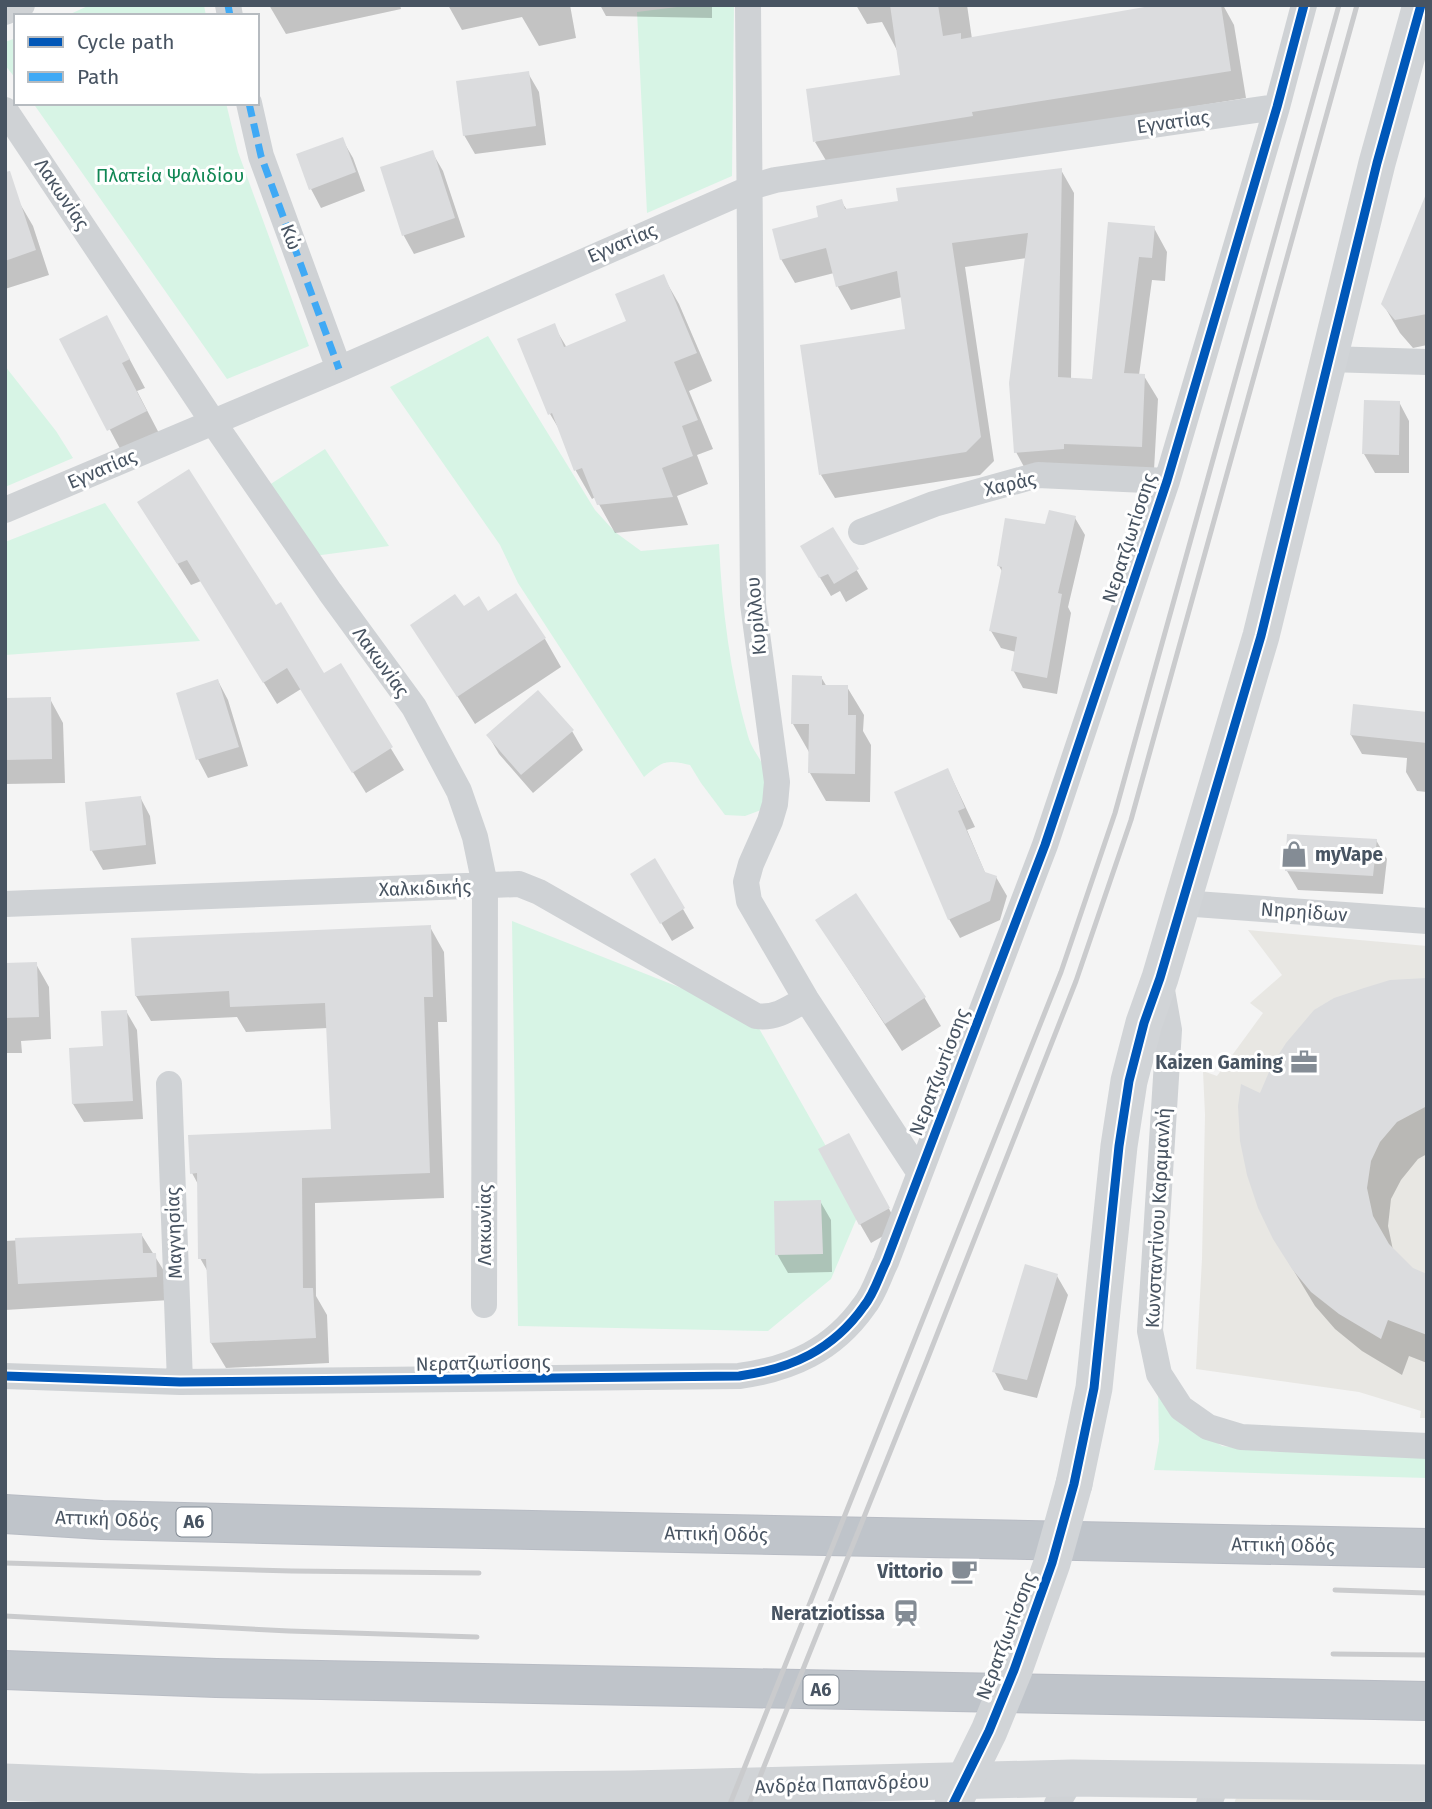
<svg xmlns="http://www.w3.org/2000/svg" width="1432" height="1809" font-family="'Fira Sans',sans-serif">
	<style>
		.commercial { fill: #e8e7e3 }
		.green { fill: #d7f4e5 }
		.shadow { fill: #0003 }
		.building { fill: #dbdcde }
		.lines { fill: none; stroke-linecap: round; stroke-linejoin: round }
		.highway-casing { stroke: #b8bcc4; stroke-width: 40 }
		.street { stroke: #cfd2d5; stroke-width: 26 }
		.secondary { stroke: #d1d4d7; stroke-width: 37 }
		.highway { stroke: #bfc4ca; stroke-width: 38 }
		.rail { stroke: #cacbcd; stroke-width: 5 }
		.secondary-bridge { stroke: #d1d4d7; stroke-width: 37 }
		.quiet { stroke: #3fa9f5; stroke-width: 7; stroke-dasharray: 14 7; stroke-linecap: butt }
		.cycleway-casing { stroke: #fff; stroke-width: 13 }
		.cycleway { stroke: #0057b8; stroke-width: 9 }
		.labels { text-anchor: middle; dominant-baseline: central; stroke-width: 6; stroke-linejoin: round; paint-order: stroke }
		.shield { fill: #fff; stroke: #7f8791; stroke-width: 2 }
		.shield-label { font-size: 18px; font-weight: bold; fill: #485462 }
		.street-label { font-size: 19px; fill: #485462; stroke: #fff }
		.park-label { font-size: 19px; fill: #108754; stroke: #fff }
		.poi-label { font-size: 19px; font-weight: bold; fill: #485462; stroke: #fff; text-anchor: end }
	</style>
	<rect width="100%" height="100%" fill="#f4f4f4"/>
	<path class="commercial" d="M1248,930L1427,946V1418H1420L1421,1411L1359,1392L1196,1369L1202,1259L1205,1115L1203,1071L1217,1076L1263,1013L1250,1003L1282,975Z
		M1238,1792L1427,1797V1804H1234Z"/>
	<path class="green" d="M90,5H204L206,16H66Z
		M693,5H734L732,176L647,213L637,12Z
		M16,38V79L5,65V42Z
		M33,103H226L238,152L309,346L227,379Z
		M488,336L595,510L615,532L641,551L719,544C722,608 730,674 748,736C753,754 768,765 769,784C770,792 764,802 761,810L745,816L725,815L701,783L690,765C666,759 663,761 644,777L518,583L500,545L390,387Z
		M5,366L56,431L73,458L5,487Z
		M325,449L389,546L314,556L266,487Z
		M105,503L200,641L5,655V542Z
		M512,921L752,1016L861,1208L831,1279L768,1331L518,1326Z
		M1158,1387L1191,1426L1222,1446L1263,1451L1427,1457V1478L1154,1470L1159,1441Z"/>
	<path class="shadow" d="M400,5L401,9L286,34L269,5Z
		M448,5H570L576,38L539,46L522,17L462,30Z
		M600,5H712V18L606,16Z
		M856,5H967L972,39L1170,5H1223L1234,25L1246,98L987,140L831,169L815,142L902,77L899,54L882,22L867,24Z
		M528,73L539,92L546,145L475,154L464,135Z
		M342,139L353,158L365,191L321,208L311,189Z
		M432,152L443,171L465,237L414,254L404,236L382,169Z
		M1061,170L1074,193L1071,379L1094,381L1110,224L1154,228L1167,252L1165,281L1152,280L1139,375L1144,376L1158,399L1154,470L1029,476L1016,452L1027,258L965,267L994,461L980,475L835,498L821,475L907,331L902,297L851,310L838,287L834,273L795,283L781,259L821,218L841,201L847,210L900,202Z
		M19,202L33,226L49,275L5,289V207Z
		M1427,236V345L1413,348L1400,333L1383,304L1410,237Z
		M663,276L679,304L712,381L689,391L713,449L697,455L708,484L677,496L688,525L615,533L595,497L592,499L576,471L562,434L550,414L554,326L567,348L629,322Z
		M62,340L122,345L145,388L137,391L162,439L125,458Z
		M1399,402L1409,421V473H1375L1364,454Z
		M1075,518L1085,535L1068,607L1071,613L1057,694L1023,688L1013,670L1016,652L1001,648L991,631L1003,573L999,566Z
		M152,524L276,608L323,675L340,665L404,770L366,793L301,689L277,704L201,581L191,585Z
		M832,529L868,589L846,602L840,591L831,596L813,566Z
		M463,609L488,613L545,639L561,667L475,724L412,625Z
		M821,677L827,687H847L864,715L863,731L871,745L870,802L826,801L810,773L809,752L793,724Z
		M218,681L228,700L248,766L208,778L198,759Z
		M50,699L63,723L65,783L5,784V700Z
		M1427,714V792L1417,791L1406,772L1407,758L1362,754L1351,735Z
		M572,731L583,750L533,793L499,754L488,735Z
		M948,770L975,827L967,830L986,875L996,877L1007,896L1000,920L960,938L949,919Z
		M140,797L150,816L156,864L103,870L92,851L87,803Z
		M1376,840L1387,859L1383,894L1298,890L1287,871Z
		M655,861L694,928L672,941L632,874Z
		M817,921L924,997L941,1026L902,1051Z
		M430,927L444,952L447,1022H438L444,1198L315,1203L316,1296L327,1315L329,1363L226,1368L211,1343L208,1272L200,1258L199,1186L192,1173L333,1131L328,1028L246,1032L237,1017L151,1021L136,996Z
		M5,952L7,965L36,964L49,987L51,1039L21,1041L22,1053H5Z
		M1427,981V1154L1418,1159L1401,1180L1391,1199L1388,1226L1393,1250L1427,1285V1363L1409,1356L1402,1375L1362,1351L1335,1329L1315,1306L1274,1238L1261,1095Z
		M126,1011L137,1030L143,1119L84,1122L73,1104Z
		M859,1154L899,1227L871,1243L860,1224Z
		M820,1201L831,1220L832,1272L788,1273L777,1254Z
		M141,1234L169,1279L170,1300L5,1310V1241Z
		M1057,1276L1068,1295L1037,1398L1004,1390L994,1371Z"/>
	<path class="building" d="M890,5H938L943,36L961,33V39L1156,5H1221L1231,71L972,112L973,116L813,142L806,89L900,75Z
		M529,71L536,126L463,136L456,81Z
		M343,137L356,172L309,190L296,154Z
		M433,150L455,218L402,236L380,167Z
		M1062,168L1058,377L1092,379L1108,222L1155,226L1152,258L1139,257L1124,373L1145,374L1142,447L1064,444V449L1014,453L1009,383L1028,233L952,243L981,437L966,452L819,475L800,345L905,329L897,271L836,287L826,248L780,260L772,229L818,217L816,206L842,199L845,209L898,201L896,188Z
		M10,171L36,250L5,261V172Z
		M1426,194L1427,314L1395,320L1381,304Z
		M664,274L697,353L674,362L698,420L682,426L693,456L662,468L673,497L597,505L582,468L574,471L552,413L548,415L517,339L555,323L564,347L626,321L615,294Z
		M107,315L130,359L122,363L147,411L107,431L59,339Z
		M1364,400L1400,401L1399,455L1362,454Z
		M189,469L276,605L281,602L324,673L341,663L393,747L352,773L287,668L263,683L187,560L177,564L137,502Z
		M1049,510L1076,516L1058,593L1062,594L1047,678L1011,671L1017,637L989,631L1002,567L997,566L1005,518L1045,524Z
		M833,527L859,569L834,584L828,574L819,578L800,546Z
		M516,593L546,638L457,697L410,625L455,594L464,606L479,596L488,611Z
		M792,675L822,676V685H848V715H856L855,774L808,773L809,724H791Z
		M218,679L239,747L196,760L176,693Z
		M538,690L574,730L521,775L486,735Z
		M51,697L52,759L5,760V698Z
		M1353,704L1427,712V743L1350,735Z
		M948,768L965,808L958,811L985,872L997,876L990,901L948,920L894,792Z
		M141,796L146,845L90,851L85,802Z
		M1287,834L1377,839L1373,876L1285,871Z
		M655,858L685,908L660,924L630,874Z
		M856,893L926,997L885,1024L815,920Z
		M431,925L433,997H424L430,1173L302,1178L303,1288H313L316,1338L210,1343L206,1259H198L197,1173L190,1174L188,1135L331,1129L325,1003L230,1007L229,991L135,996L131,938Z
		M37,962L39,1017L5,1018V963Z
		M1427,978V1106L1397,1122L1380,1142L1371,1161L1367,1188L1373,1216L1389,1244L1413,1268L1427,1274V1335L1388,1320L1381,1339L1339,1314L1311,1292L1292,1269L1273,1239L1258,1208L1247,1175L1240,1141L1238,1106L1241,1084L1260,1093L1272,1065L1286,1043L1314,1010L1334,998L1364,988L1390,980Z
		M127,1010L133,1101L72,1104L69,1048L103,1046L101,1011Z
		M849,1133L890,1208L859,1225L818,1149Z
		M821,1200L823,1254L775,1255L774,1201Z
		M142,1233L143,1253H156L157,1277L18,1284L15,1238Z
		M1025,1264L1058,1274L1027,1380L992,1372Z"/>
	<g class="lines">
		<defs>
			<path id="highway" d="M5,1514L102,1520L382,1527L1427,1548
				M5,1670L216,1678L1427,1701"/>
		</defs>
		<use href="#highway" class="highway-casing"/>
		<path class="street" d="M228,5L230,16
			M748,5L753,604L777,782L775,804L770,821L751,864L746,882L749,901L806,999L919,1172
			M5,12L22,5
			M249,103L261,156L339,369
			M5,110L213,422L330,592L414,707L459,791L475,837L485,885L484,1305
			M1328,359L1427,362
			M5,510L339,369L758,185L775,180L1277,107
			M861,532L934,504L1038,475L1167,481
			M1182,903L1427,921
			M5,904L519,884L539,892L756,1016C775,1019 789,1009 806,999
			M1160,979L1169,1030L1150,1331L1159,1374L1181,1408L1208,1427L1241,1437L1427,1446
			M169,1084L180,1382
			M5,1376L180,1382L739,1376C791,1369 833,1350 864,1306C874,1294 879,1276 886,1262L1045,845L1167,481L1277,107L1304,5
			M1057,1804L1072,1778
			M1209,1804L1218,1779"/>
		<path class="secondary" d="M1074,1484L1094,1388L1119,1146L1129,1081L1144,1023L1160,978L1261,636L1377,163L1421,5
			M5,1782L258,1792L631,1789L1072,1778L1427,1783"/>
		<use href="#highway" class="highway"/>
		<path class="rail" d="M5,1563L292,1571L479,1573
			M1335,1590L1427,1593
			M5,1616L289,1631L477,1637
			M1333,1654L1427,1655
			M730,1804L1061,972L1115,813L1339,5
			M749,1804L927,1360L1076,981L1131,820L1357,5"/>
		<path class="secondary-bridge" d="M953,1804L989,1731L1014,1670L1052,1563L1074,1484"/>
		<path class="quiet" d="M228,5L230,16
			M249,103L261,156L339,369"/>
		<defs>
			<path id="cycleway" d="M5,1376L180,1382L739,1376C791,1369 833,1350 864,1306C874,1294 879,1276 886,1262L1045,845L1167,481L1277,107L1304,5
				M953,1804L989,1731L1014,1670L1052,1563L1074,1484L1094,1388L1119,1146L1129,1081L1144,1023L1160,978L1261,636L1377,163L1421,5"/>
		</defs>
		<use href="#cycleway" class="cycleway-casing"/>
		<use href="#cycleway" class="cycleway"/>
	</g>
	<defs>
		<symbol id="shop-bare" viewBox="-9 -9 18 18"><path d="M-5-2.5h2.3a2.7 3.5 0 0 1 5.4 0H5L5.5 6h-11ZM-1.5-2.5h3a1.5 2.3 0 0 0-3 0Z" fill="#848c95" stroke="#fff" stroke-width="2.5" paint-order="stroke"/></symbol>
		<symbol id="office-bare" viewBox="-9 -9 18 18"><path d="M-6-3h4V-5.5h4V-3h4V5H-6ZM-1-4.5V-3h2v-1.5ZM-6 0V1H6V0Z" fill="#848c95" stroke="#fff" stroke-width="2.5" paint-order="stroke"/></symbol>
		<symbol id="cafe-bare" viewBox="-9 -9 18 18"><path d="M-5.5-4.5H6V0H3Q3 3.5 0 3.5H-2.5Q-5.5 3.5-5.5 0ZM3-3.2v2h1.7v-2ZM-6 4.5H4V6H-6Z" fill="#848c95" stroke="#fff" stroke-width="2.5" paint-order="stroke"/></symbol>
		<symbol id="station-bare" viewBox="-9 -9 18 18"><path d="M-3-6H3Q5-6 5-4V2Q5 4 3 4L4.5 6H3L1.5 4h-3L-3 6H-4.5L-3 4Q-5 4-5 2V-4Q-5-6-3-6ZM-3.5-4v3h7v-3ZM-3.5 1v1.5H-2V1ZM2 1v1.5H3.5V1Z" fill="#848c95" stroke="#fff" stroke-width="2.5" paint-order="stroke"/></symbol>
	</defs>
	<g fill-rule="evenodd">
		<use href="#shop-bare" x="1275" y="835" width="38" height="38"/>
		<use href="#office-bare" x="1285" y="1043" width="38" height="38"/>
		<use href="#cafe-bare" x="945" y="1552" width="38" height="38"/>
		<use href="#station-bare" x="887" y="1594" width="38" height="38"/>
	</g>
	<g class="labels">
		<g class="shield">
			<rect x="176.5" y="1507.5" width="35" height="29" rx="5"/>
			<rect x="803.5" y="1675.5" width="35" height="29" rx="5"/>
		</g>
		<g class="shield-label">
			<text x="194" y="1522">Α6</text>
			<text x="821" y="1690">Α6</text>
		</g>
		<g class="street-label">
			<text transform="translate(1173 122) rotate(-8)">Εγνατίας</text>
			<text transform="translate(62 194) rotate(56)">Λακωνίας</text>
			<text transform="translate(291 237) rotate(69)">Κώ</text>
			<text transform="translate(622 243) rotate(-23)">Εγνατίας</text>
			<text transform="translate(102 469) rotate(-23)">Εγνατίας</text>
			<text transform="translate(1010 484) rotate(-13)">Χαράς</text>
			<text transform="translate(1129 538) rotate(-72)">Νερατζιωτίσσης</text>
			<text transform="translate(756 616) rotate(-95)">Κυρίλλου</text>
			<text transform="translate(381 662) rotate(54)">Λακωνίας</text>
			<text transform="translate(425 888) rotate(-2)">Χαλκιδικής</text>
			<text transform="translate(1304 912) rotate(4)">Νηρηίδων</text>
			<text transform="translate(939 1072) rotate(-69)">Νερατζιωτίσσης</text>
			<text transform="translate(1158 1218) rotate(-87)">Κωνσταντίνου Καραμανλή</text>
			<text transform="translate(484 1225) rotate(-90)">Λακωνίας</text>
			<text transform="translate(174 1233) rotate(-92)">Μαγνησίας</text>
			<text transform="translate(483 1363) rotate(-1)">Νερατζιωτίσσης</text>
			<text transform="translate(107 1519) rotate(2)">Αττική Οδός</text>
			<text transform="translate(716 1534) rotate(1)">Αττική Οδός</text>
			<text transform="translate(1283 1545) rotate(1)">Αττική Οδός</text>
			<text transform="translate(1006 1636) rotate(-69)">Νερατζιωτίσσης</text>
			<text transform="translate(842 1784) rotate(-2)">Ανδρέα Παπανδρέου</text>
		</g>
		<g class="park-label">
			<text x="170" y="175">Πλατεία Ψαλιδίου</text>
		</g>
		<g class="poi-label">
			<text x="1315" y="854" text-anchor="start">myVape</text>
			<text x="1283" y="1062">Kaizen Gaming</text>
			<text x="943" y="1571">Vittorio</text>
			<text x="885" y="1613">Neratziotissa</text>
		</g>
	</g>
	<rect width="1432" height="1809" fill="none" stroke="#485462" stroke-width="14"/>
	<rect x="14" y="14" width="245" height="91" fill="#ffffff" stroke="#b6bbc0" stroke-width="2"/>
	<rect x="28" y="37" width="35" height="10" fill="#0057b8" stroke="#b6bbc0" stroke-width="2"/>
	<text x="77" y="49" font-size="21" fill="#485462">Cycle path</text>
	<rect x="28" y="72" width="35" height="10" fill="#3fa9f5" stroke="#b6bbc0" stroke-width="2"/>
	<text x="77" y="84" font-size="21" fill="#485462">Path</text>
</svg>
